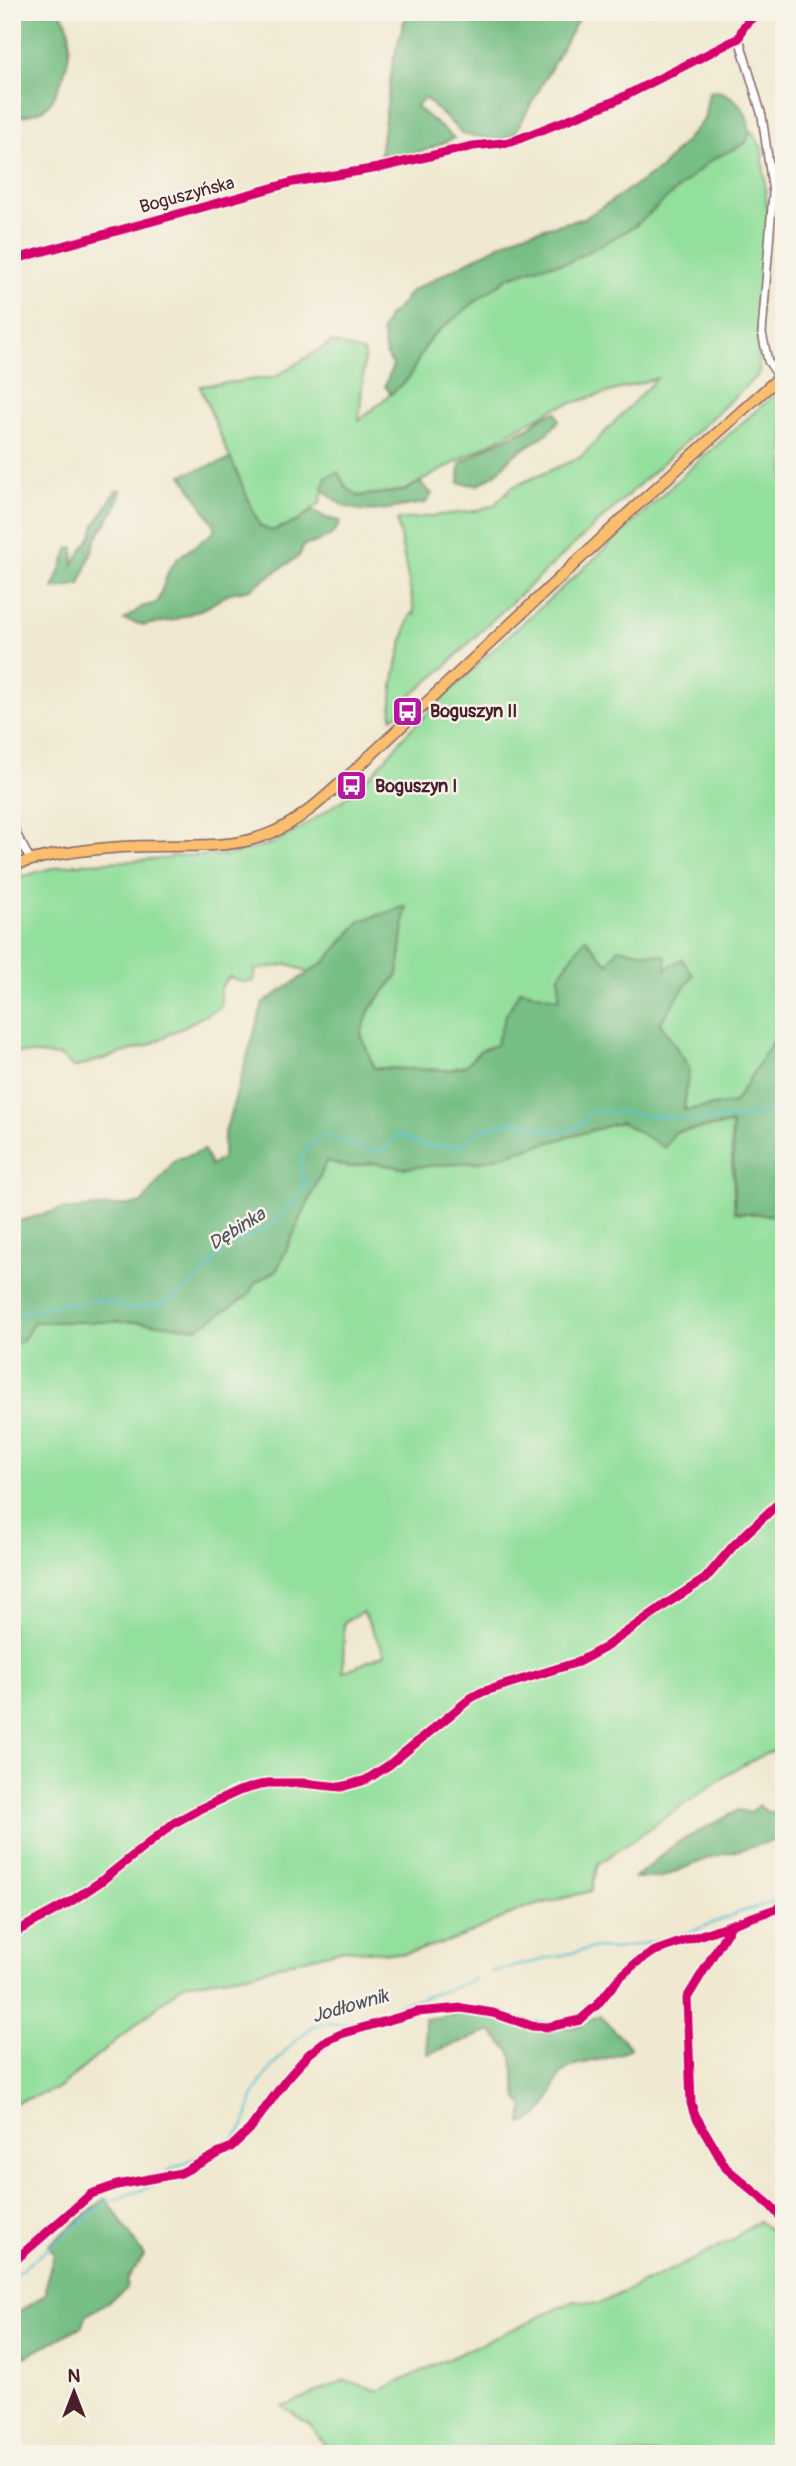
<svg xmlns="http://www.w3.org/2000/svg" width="796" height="2466" font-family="Pangolin,sans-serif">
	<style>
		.green { fill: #93df9c; stroke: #6e7f64; stroke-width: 2; fill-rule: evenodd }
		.forest { fill: #76be84; stroke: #606e58; stroke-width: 2 }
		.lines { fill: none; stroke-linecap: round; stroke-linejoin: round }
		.stream { stroke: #58c3d2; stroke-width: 2 }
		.minor-casing { stroke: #846565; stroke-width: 10 }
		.tertiary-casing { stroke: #846565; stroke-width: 10 }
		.trunk-casing { stroke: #846565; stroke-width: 13 }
		.minor { stroke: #fff; stroke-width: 7 }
		.tertiary { stroke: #fff; stroke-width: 8 }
		.trunk { stroke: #fbbe6e; stroke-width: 10 }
		.cycleway-casing { stroke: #f7f3e8; stroke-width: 13 }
		.cycleway { stroke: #d6006c; stroke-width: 9 }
		.labels { text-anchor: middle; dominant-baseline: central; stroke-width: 5; stroke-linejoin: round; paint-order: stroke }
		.street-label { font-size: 18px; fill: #4a1f2b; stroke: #f7f3e8 }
		.poi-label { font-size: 18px; font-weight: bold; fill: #4a1f2b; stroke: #f7f3e8; text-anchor: start }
		.water-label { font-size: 19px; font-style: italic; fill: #4e505d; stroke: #f7f3e8 }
	</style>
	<rect width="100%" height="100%" fill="#f7f3e8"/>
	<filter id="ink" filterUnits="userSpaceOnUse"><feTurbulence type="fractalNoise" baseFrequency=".0143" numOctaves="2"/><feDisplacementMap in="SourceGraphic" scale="14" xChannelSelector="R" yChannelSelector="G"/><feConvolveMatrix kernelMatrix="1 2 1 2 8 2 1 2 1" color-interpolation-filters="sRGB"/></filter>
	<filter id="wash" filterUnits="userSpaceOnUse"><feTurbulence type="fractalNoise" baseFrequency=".00686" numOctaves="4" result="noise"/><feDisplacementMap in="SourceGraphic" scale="28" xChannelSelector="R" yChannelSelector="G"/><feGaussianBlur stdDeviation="1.57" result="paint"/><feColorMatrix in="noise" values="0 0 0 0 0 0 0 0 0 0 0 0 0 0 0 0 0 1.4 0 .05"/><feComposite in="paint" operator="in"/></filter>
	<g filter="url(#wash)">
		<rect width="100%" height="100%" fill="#f0e8d0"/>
		<path class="green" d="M751,130L762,148L768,220L758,319L759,374L488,624L444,668L401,704L399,713L392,718C390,683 400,651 409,619L412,613L415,615L397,520L475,511L494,505L512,487L581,457L657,378L555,408L405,490L358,496L346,488L338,472L326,477L320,503L296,522L271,531L260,526L253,514L200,386L275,377L332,342L365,353L359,421L408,379L430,338L480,298L509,277L542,266L569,262L634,227L711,160L746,143Z
			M784,386V1039L775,1038L734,1103L684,1110L689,1067L660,1023L693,975L681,959L666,969L608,965L559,999L505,1017L496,1045L481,1050L465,1066L449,1070L374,1068L361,1034L370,1009L398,975L406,906L360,921L326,961L308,973L289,964L255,970L254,981L243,982L229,977L220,988L221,1007L149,1045L73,1068L61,1056L12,1052V875L20,872L23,877C69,858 123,864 171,858V856L229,855L271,844L296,831L347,797L375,771L406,734L497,646L603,551L692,467Z
			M622,1122L665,1147L675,1132L732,1124L731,1142L735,1212L784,1216V1745L737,1768L598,1864L591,1891L522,1909L456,1939L405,1954L344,1949L247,1974L184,1984L59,2088L12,2104V1345L23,1340L34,1322H136L198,1328L248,1295L255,1283L277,1270L327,1161L348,1167L373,1163L403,1168L480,1162ZM363,1612L385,1654L343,1672L344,1622Z
			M759,2221L784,2244V2454H332L311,2426L283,2407L345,2380L379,2391L576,2300L598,2304L705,2254L730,2241Z"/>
		<path class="forest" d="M12,12H59C81,32 65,84 48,105C40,114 24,116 12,117Z
			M407,12H582L514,135L500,140L463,134L425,98L416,107L454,138C430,149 407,159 380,155L393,61Z
			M717,91C741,97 755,120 746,143L711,160L634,227L569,262L542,266L509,277L480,298L430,338L408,379L391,394L385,386L393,365L386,354L382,331L389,315L396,311L411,291L521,234L585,218L660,169L704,120L709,92Z
			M556,412L559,420L549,432L511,457L498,472L478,485L459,483L460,464L489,446L527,429L542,417Z
			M231,459L260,526L271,531L296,522L313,510L326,518L340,521C335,538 319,543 304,545L299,556L250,589L230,593L207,607L174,620L144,625L124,620L142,607L157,603L169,570L178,558L214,532V524L182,475Z
			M338,472L346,487L358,496L405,491L420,482L432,494L426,503C399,505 366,518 341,504C335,501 329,494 323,490L326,477Z
			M121,490L116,507L97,537L80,584L53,589L69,548L74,547L73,564L92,535L95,525L116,491Z
			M406,906L398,975L370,1009L361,1034L374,1068L449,1070L465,1066L481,1050L496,1045L505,1017L520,990L559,999V975L585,938L608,964L618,948L666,956V969L682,959L693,975L660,1023L689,1067L684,1110L734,1103L775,1038L784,1039V1216L735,1212L732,1124L675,1132L665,1148L621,1122L480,1162L403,1168L373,1163L348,1167L327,1161L277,1270L255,1283L249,1295L198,1328L136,1322H34L23,1340L12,1345V1223L59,1210L141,1204L175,1160L204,1150L211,1166L223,1157L224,1136L263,1003L326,961L360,921Z
			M758,1805L767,1812H784V1838L706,1859L660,1878H635L675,1844L739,1810L750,1813Z
			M477,2012L571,2028L600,2015L631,2048C625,2051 618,2055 611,2057C596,2062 570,2061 560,2076C547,2097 550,2116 521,2124L524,2107L518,2099L511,2052L491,2031L428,2054L424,2019Z
			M106,2198L144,2256L128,2278L127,2289L87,2315L82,2326L25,2357L12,2331V2316L46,2294L47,2279L54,2255L49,2245Z"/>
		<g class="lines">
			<path class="stream" d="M12,1317L30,1311L63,1303L76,1305L89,1300L108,1301L126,1309L154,1306L170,1301L200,1277L226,1248L274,1224L306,1187L300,1163L308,1146L324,1135C339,1136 367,1157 383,1150C390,1148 394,1139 399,1135L425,1146H460L484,1129L517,1120L549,1131H568L580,1125L593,1110C656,1115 722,1129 784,1108
				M491,1972L593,1948L614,1949L678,1937L735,1914L784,1898
				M166,2172C188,2158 218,2154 237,2135C248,2124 249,2105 256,2091C264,2073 296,2037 313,2027C325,2020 341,2026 355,2023C372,2020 389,2009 405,2003C429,1994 453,1991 475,1978
				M12,2277L104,2204L155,2185"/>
		</g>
	</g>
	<g filter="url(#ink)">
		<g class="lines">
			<defs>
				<path id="minor" d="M739,38L762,116L773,193L762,333L768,361L779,377
					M12,260L293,182L378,168L473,146L511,142L615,101L739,38C743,24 749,19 762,12
					M12,811L15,832L31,861
					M731,1924L687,1998L691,2103L694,2113L726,2168L771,2206L784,2221"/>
				<path id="tertiary" d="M12,2263L91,2194L117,2185L181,2173L231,2147L250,2129L286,2080L309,2054L324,2042L341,2034L417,2012L462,2008L493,2013L532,2026L548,2027L580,2020L597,2005L619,1978L636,1963L655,1951L784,1906"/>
				<path id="trunk" d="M12,866C54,851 116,846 160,846C196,845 232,848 266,835C301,822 328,794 356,769L634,508L784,373"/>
			</defs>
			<use href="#minor" class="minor-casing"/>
			<use href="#tertiary" class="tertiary-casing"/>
			<use href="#trunk" class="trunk-casing"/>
			<use href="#minor" class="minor"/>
			<use href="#tertiary" class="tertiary"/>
			<use href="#trunk" class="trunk"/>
			<defs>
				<path id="cycleway" d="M12,260L293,182L378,168L473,146L511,142L615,101L739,38C743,24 749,19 762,12
					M732,1924L687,1998L691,2103L694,2113L726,2168L771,2206L784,2221
					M12,1934L70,1902L100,1882L174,1823L196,1811L239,1791L267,1783H302L341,1787L366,1780L389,1765L471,1698L482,1692L578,1662L604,1648L669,1602L705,1579L734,1545L784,1498
					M12,2263L91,2194L117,2185L181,2173L231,2147L250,2129L286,2080L309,2054L324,2042L341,2034L417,2012L462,2008L493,2013L532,2026L548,2027L580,2020L597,2005L619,1978L636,1963L655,1951L784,1906"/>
			</defs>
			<use href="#cycleway" class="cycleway-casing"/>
			<use href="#cycleway" class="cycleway"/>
		</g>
	</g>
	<defs>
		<symbol id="bus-square" viewBox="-11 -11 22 22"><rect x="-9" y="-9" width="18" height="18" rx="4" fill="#b5179e" stroke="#f7f3e8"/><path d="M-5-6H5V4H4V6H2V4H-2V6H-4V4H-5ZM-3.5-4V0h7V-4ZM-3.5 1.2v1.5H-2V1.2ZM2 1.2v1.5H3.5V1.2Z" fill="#fff"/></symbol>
	</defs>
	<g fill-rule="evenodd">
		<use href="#bus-square" x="390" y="694" width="35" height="35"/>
		<use href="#bus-square" x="334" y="768" width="35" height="35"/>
	</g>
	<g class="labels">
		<g class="street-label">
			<text transform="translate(187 195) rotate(-15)">Boguszyńska</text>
		</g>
		<g class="poi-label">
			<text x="430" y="711">Boguszyn II</text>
			<text x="375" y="786">Boguszyn I</text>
		</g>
		<g class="water-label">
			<text transform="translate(237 1229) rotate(-32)">Dębinka</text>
			<text transform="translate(350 2006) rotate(-16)">Jodłownik</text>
		</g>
	</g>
	<rect width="796" height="2466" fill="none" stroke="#f7f3e8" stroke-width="42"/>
	<g transform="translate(74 2392)" stroke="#f7f3e8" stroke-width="5" paint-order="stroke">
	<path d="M0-5L12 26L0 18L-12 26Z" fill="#4a1f2b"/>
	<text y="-10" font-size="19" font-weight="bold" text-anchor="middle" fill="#4a1f2b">N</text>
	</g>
</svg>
